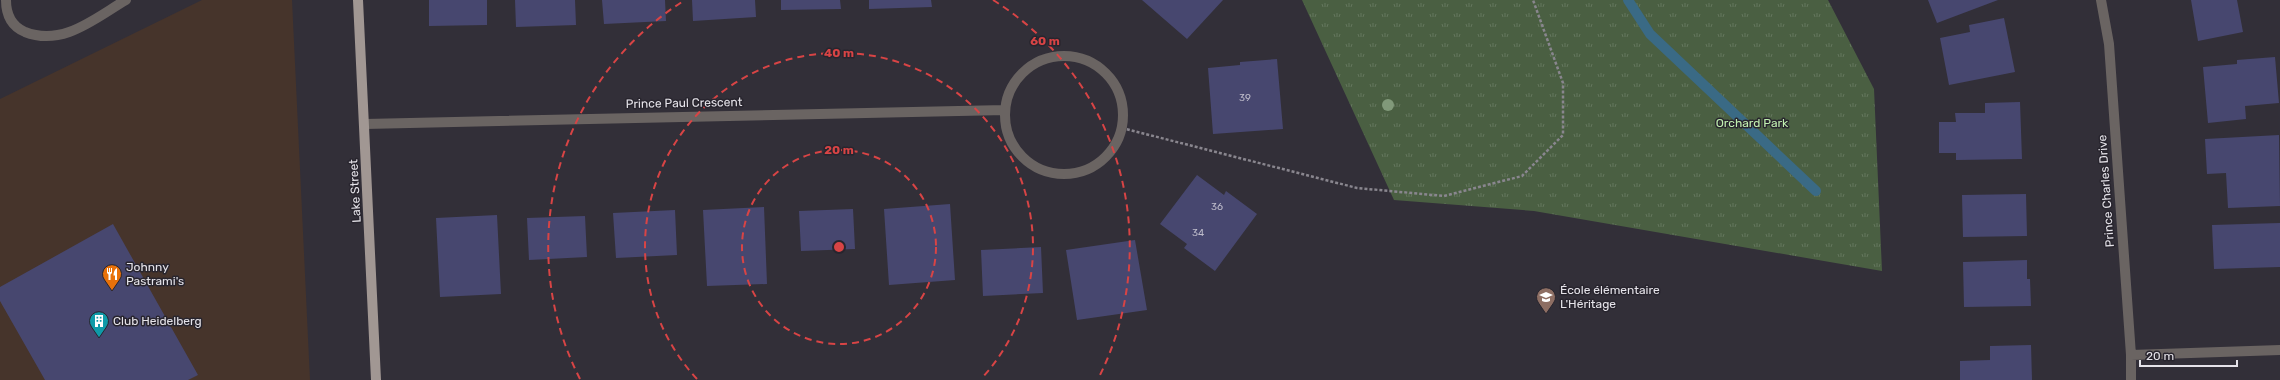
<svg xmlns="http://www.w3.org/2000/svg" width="2280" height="380" font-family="Rubik,sans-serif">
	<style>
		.commercial { fill: #46342b }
		.park { fill: url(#park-tufts) }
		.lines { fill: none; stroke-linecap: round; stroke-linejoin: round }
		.stream { stroke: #3a6a85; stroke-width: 10 }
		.building { fill: #47476f }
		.path { stroke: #89868e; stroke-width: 2.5; stroke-dasharray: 3 2; stroke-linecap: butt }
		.minor { stroke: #6a6462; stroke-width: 10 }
		.major { stroke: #a19793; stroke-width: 10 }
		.tree { fill: #81997a }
		.ring { fill: none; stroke: #d84445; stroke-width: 2; stroke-dasharray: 7 5 }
		.labels { text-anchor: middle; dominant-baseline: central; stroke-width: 3; stroke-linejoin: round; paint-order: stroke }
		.number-label { font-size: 10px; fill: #bebcca }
		.street-label { font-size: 12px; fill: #e5e3e9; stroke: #28252e }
		.park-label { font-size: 12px; fill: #c1efb0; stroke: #28252e }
		.poi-label { font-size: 12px; fill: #e5e3e9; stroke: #28252e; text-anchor: start }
		.centre { fill: #d84445; stroke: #28252e; stroke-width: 2 }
		.ring-label { font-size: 12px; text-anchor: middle; font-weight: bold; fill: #d84445; stroke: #28252e; stroke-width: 3; stroke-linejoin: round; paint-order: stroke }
	</style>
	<defs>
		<pattern id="park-tufts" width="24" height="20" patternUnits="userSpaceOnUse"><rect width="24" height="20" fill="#4a5f42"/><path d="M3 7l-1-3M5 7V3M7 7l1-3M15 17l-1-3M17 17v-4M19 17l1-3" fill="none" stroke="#64765d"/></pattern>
	</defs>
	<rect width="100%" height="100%" fill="#322f38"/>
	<path class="commercial" d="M202,0H292L310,380H0V99Z"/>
	<path class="park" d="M1302,0H1828L1874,89L1882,271L1534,211L1394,200Z"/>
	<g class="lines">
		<path class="stream" d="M1628,0L1650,34L1816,191"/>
	</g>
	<path class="building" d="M429,0H487V25L429,26Z
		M515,0H575L576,25L516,27Z
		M602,0H665L666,21L604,24Z
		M692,0H755L756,17L693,21Z
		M781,0H840L841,9L781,10Z
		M869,0H931L932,7L869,9Z
		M1142,0H1223L1187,39Z
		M1928,0H1998L1937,23Z
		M2191,0H2237L2243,32L2198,41Z
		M2004,18L2015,72L1949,85L1940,38L1970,32L1969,25Z
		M2275,57L2279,103L2245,106L2246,119L2208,123L2203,67L2237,64V60Z
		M1277,59L1283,129L1213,134L1208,68L1240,65V62Z
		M2020,102L2022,159L1956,160V153H1939V122H1956L1955,113H1985V103Z
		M2279,135L2280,206L2228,208L2226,173L2207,174L2205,139Z
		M1197,175L1224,195L1226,191L1257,214L1215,271L1184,248L1187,244L1160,224Z
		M2026,194L2027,236L1963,237L1962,195Z
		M950,204L955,280L889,285L884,209Z
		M764,207L767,284L707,286L703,210Z
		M853,209L855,249L801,251L799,211Z
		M675,210L677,255L616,258L613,213Z
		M497,215L501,294L440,297L436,218Z
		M585,216L587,257L529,260L527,218Z
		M2280,223V267L2214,269L2212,225Z
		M113,224L198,375L188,380H45L0,301V287Z
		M1135,240L1147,310L1077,320L1066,250Z
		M1041,247L1043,293L983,296L981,250Z
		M2027,260V279H2030L2031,306L1964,307L1963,262Z
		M2031,345L2032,380H1960V361L1990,360V346Z"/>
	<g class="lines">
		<path class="path" d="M1122,128L1357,188L1444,196L1522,176L1563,135V83L1533,0"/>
		<path class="minor" d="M6,0C6,15 11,26 25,32C63,47 95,18 126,0
			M2101,0L2109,44L2131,355V380
			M1005 115a59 59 0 1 1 118 0a59 59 0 1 1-118 0Z
			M365,124L1005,110
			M2131,355L2280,350"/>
		<path class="major" d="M358,0L376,380"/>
	</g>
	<circle class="tree" cx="1388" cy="105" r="6"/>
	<g class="ring">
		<circle cx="839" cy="247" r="97"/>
		<path d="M697 379A194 194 0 1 1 981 379"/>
		<path d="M580 379A291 291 0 0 1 685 0M993 0A291 291 0 0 1 1098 379"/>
	</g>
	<defs>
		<symbol id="restaurant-pin" viewBox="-11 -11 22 30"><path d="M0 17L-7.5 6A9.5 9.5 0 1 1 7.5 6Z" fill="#e8710a" stroke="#28252e"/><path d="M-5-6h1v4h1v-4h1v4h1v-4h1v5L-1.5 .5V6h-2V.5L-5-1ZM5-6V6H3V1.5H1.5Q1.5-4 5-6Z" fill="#fff"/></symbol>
		<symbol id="school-pin" viewBox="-11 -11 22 30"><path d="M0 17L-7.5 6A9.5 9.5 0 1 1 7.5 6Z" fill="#8d6e63" stroke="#28252e"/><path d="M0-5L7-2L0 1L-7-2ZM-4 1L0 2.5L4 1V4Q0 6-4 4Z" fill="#fff"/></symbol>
		<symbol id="building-pin" viewBox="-11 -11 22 30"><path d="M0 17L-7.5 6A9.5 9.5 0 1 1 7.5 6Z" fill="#0f9aa8" stroke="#28252e"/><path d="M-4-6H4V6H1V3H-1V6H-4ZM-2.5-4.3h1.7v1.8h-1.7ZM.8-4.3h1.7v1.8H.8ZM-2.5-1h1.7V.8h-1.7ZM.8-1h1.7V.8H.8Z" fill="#fff"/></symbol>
	</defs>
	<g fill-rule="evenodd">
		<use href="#restaurant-pin" x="101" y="263" width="22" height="30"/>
		<use href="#school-pin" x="1535" y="286" width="22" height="30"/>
		<use href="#building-pin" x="88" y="310" width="22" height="30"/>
	</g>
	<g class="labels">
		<g class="number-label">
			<text x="1245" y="98">39</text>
			<text x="1217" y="207">36</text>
			<text x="1198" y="233">34</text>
		</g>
		<g class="street-label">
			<text transform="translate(684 103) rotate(-1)">Prince Paul Crescent</text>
			<text transform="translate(355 191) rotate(-93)">Lake Street</text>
			<text transform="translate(2106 191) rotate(-94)">Prince Charles Drive</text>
		</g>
		<g class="park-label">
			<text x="1752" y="123">Orchard Park</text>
		</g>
		<g class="poi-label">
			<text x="126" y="267">Johnny<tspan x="126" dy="14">Pastrami's</tspan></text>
			<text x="1560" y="290">École élémentaire<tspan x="1560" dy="14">L'Héritage</tspan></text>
			<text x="113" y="321">Club Heidelberg</text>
		</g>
	</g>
	<circle cx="839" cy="247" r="6" class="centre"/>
	<g class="ring-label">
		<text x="1045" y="45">60 m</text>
		<text x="839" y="57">40 m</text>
		<text x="839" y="154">20 m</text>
	</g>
	<path d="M2140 360v6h97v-6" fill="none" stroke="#e5e3e9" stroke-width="2"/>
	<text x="2146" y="360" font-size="12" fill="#e5e3e9" stroke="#28252e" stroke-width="3" paint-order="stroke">20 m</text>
</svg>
